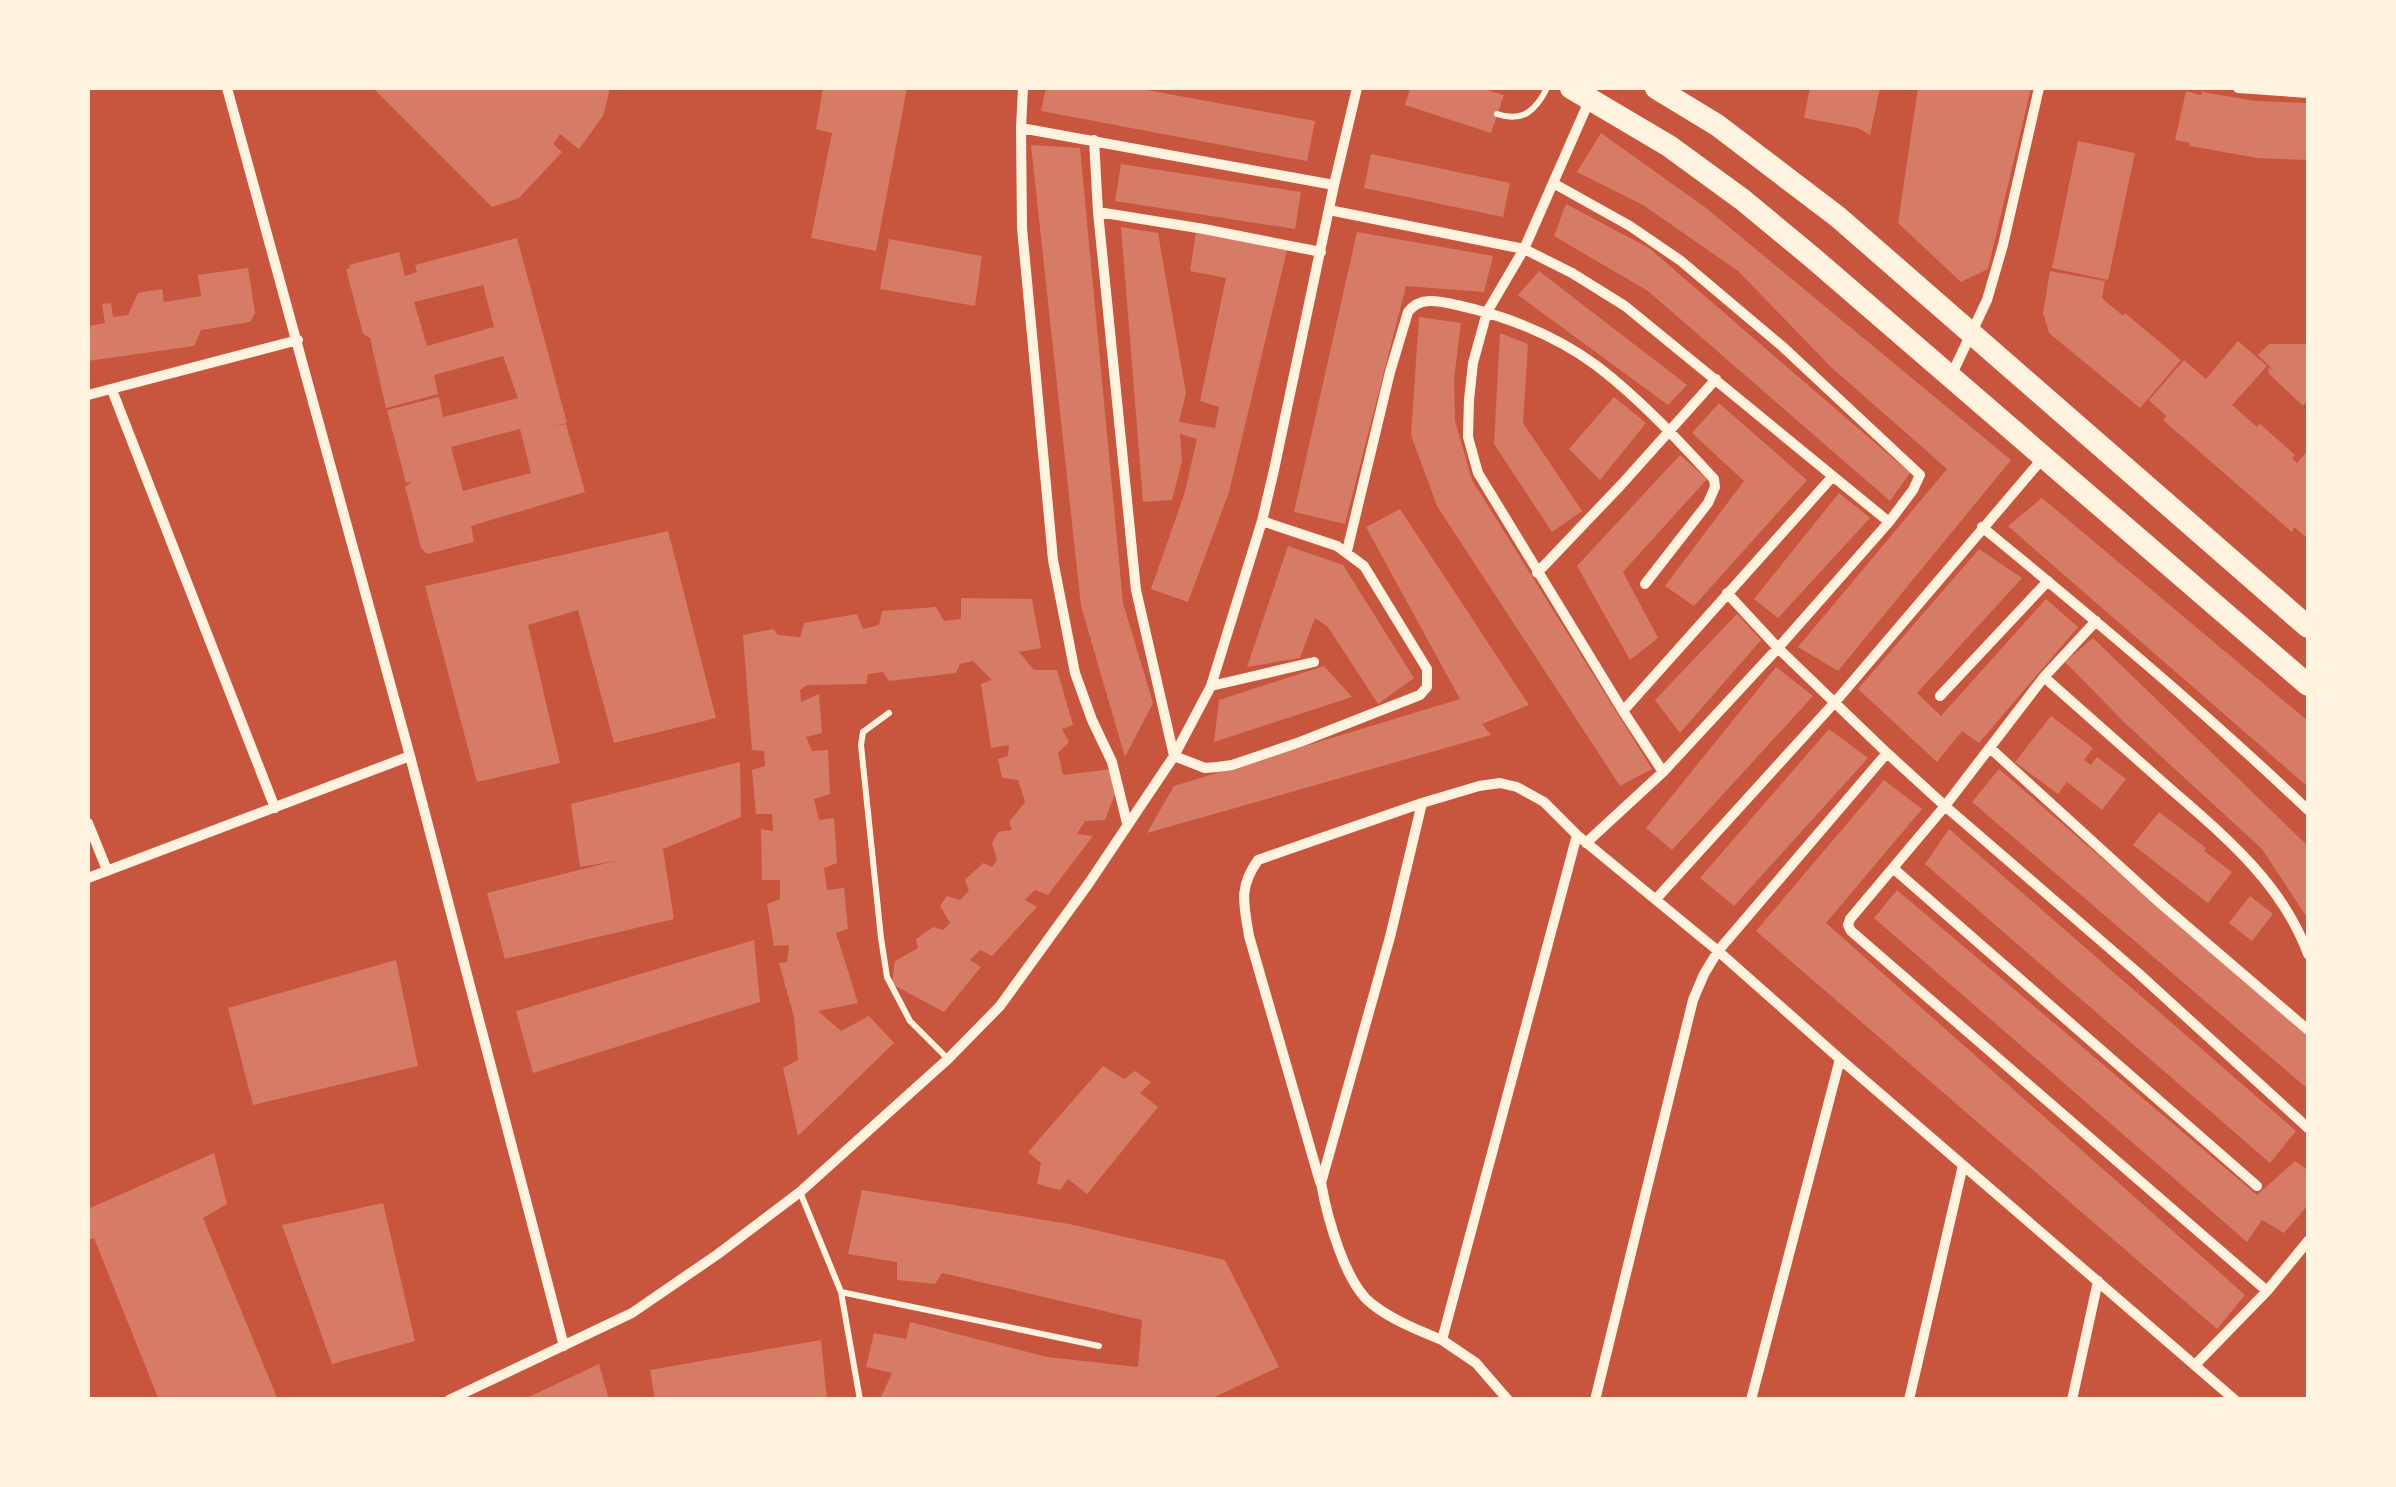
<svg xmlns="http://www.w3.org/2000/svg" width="2396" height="1487" font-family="Signika,sans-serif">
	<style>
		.building { fill: #d67c66; fill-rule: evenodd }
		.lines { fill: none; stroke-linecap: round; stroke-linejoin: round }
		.service { stroke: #fff3e0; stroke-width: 6 }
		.minor { stroke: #fff3e0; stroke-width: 10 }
		.primary { stroke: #fff3e0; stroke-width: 22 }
	</style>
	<rect width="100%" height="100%" fill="#c8553d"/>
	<path class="building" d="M373,88H609L610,89L603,116L579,149L560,134L553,144L562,152L519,198L492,207Z
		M823,88H907L876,251L811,238L832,133L816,129Z
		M1046,88H1136L1315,121L1307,161L1041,111Z
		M1410,88H1480L1504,95L1491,133L1405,105Z
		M1810,88H1880L1870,135L1858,128L1804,118Z
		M1918,88H2031L1988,269L1961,282L1898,223Z
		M2186,91L2201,95L2202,92L2256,101L2308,103V160L2257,158L2190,146V143L2175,140Z
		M1601,133L1706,208L2011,460L1838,671L1798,647L1947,469L1831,367L1738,271L1643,205L1577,172Z
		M2078,141L2135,153L2108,280L2052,268Z
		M1031,145L1080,148L1123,603L1153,703L1125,757L1081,606Z
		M1371,154L1510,183L1503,217L1364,188Z
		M1121,164L1301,192L1295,229L1115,201Z
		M1566,204L1649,248L1910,473L1890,501L1648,291L1554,236Z
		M1121,227L1158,233L1186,393L1179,422L1215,428L1219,407L1200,401L1226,278L1190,271L1196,232L1287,250L1229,492L1188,602L1151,589L1184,495L1197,439L1180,434L1182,461L1172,500L1143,502Z
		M1357,232L1493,256L1484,292L1406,286L1345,524L1294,512Z
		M517,238L567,423L550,427L566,424L585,492L471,526L474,542L427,554L421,548L405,487L412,481L406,483L387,410L439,397L443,417L518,398L503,356L434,375L438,394L386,408L370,338L363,334L346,269L350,268L349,265L399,252L405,276L417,272L415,265ZM483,285L494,327L427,346L414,302ZM520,429L531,473L463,491L451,447Z
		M889,239L982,256L975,306L880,289Z
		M248,268L255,313L250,322L201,330L194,346L88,361V326L105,323L102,304L111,303L113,317L128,315L138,293L162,289L164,302L201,296L198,275Z
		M1539,271L1687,385L1668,405L1518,295Z
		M2050,271L2105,281L2102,298L2123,316L2125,313L2181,360L2140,408L2049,333L2043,313Z
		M1419,317L1461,323L1454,379L1455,421L1472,480L1652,769L1620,786L1437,506L1411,435Z
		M1500,333L1528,344L1523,423L1582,511L1552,532L1494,444Z
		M2238,341L2267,366L2232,405L2257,427L2260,424L2295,455L2292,458L2297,463L2308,450V539L2294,527L2292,532L2163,420L2166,416L2149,400L2184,360L2206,379Z
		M2269,344H2308V406L2305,403L2303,406L2269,374L2268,367L2275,372L2258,355Z
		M1614,397L1646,423L1600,480L1569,449Z
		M1719,403L1807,480L1694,606L1665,586L1744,481L1692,433Z
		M1680,455L1707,479L1623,572L1658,638L1630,660L1577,566Z
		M1839,493L1870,518L1778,618L1754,599Z
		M2042,498L2308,721V787L2008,526Z
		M1400,509L1529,705L1482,724L1491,735L1147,833L1174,786L1460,699L1366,527Z
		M668,531L716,718L614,743L578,610L528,625L560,763L477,782L425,586Z
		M1288,546L1343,565L1414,678L1378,704L1328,627L1315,618L1300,658L1247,667Z
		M1979,549L2022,578L1917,693L1941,716L2046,599L2078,627L1979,743L1962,731L1937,762L1858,689Z
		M961,598L1032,599L1041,648L1019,652L1034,670H1057L1073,725L1062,729L1069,742L1058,753L1063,775L1112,769L1116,791L1105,820L1085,821L1077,834L1093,836L1048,895L1035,890L1025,900L1037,907L992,956L980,950L970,960L981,967L944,1012L892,984L895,961L918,948L916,939L933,927L943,930L950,923L940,906L947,896L960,900L969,891L965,880L983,863L992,867L997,860L992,843L998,832L1012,830L1009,822L1025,802L1018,780L1002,778L998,759L1008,756L1009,745L991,748L981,684L992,680L973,661L960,664L956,673L889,681L883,672L868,674L866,684L807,685L800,690L801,702L819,694L822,733L806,737L812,751L828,750L830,794L814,799L819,820L834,818L837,863L824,868L827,890L844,888L848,929L836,933L858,1003L818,1011L841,1031L869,1016L894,1043L798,1136L783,1068L798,1060L794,1017L779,963L787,962L789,945L774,946L767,904L780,899V880H762L761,829L773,831L772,814H756L752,770L765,766L764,751L752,750L743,635L773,629L778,635L800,637L804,623L857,614L863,629L879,625L882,611L936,607L944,621L961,619Z
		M1737,614L1761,640L1680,733L1655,700Z
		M2093,638L2308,846V919L2262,849L2127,725L2065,662Z
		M1324,666L1352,697L1214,742L1219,700Z
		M1776,667L1813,696L1672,850L1646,828Z
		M2051,716L2093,748L2084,760L2091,765L2097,757L2126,779L2102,810L2067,782L2058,794L2015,762Z
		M1829,729L1868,758L1734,906L1700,878Z
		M740,762L741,817L663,849L674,919L505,959L487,893L615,861L580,867L571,804Z
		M1999,769L2308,1037V1089L1972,802Z
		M1884,780L1922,809L1826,923L2245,1295L2217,1329L1756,931Z
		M2159,812L2206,848L2204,851L2232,872L2208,903L2133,845Z
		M1949,829L2296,1131L2270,1163L1925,864Z
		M1897,890L2257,1195L2295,1161L2308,1170V1205L2284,1233L2262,1220L2247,1242L1874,918Z
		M2250,896L2273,914L2252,941L2229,923Z
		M754,940L760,1002L533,1073L516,1011Z
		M396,960L418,1066L253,1105L228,1008Z
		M1103,1066L1124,1079L1135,1071L1151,1082L1140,1093L1158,1107L1087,1194L1068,1179L1060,1190L1037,1184L1041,1163L1028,1152Z
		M214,1153L227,1204L203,1218L278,1400H159L94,1238L88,1240V1209Z
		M862,1190L1069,1224L1225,1260L1279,1367L1208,1400H891L881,1397L892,1373L866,1367L874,1333L906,1339L910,1322L1047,1357L1138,1367L1142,1320L942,1273L935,1284L897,1280V1262L848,1254Z
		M383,1203L415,1341L332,1364L282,1225Z
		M821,1340L827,1400H655L650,1370Z
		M599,1364L609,1400H522Z"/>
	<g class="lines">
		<path class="service" d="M1497,114C1523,123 1536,110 1547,88
			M889,713L863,732L861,745L881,938L887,977L910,1021L948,1059
			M800,1192L841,1292L860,1400
			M841,1292L1099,1346"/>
		<path class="minor" d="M227,88L410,756L564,1346
			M1023,88L1021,128L1022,228L1053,560L1075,673L1092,720L1112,762L1127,823
			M2238,88L2308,93
			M1590,99L1524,249L1487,312L1473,363L1469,400L1468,437L1478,473L1623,711L1663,772
			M1021,128L1334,185
			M1094,140L1098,212L1136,590L1174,756L1205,768L1217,767L1232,765L1300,742L1420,695L1427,687V669L1364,566L1337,546L1262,521
			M1553,183L1630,226L1681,261L1783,347L1920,475L1913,490L1889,522L1778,648L1663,772L1586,843
			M1329,210L1524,249L1572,273L1625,306L1889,522
			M1098,212L1204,229L1321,252
			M1951,376L1987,300L2003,245L2039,88
			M112,390L275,808
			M88,395L298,340
			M1982,527C2093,618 2204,711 2308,810
			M1347,551L1390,372L1408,312C1420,296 1439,301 1457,305C1506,316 1557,336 1597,366C1639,398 1678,440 1714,479L1715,487L1708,503L1645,584
			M1537,573L1621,485L1716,379
			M1727,593L1778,648L1887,753L1945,806L2137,972L2308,1128
			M2044,677L2096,621
			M1211,686L1314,662
			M1940,696L2048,581
			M1623,711L1833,476
			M1990,748L2160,903L2308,1030
			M88,823L107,870
			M1894,869L2257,1186
			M88,878L410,756
			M1656,899L1836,701L2043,458
			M1320,1182L1249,936C1244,904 1238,888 1258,860L1422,803
			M2267,1291L1851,931L1848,925L1850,919L1945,806L2044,677C2085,713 2125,749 2166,785C2223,835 2281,881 2308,954
			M1442,1340C1418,1330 1392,1320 1372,1304C1345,1284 1327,1216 1321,1183L1390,937L1422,803L1479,786L1500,783L1517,787L1544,802L1577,835L1718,951L1840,1059L2235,1400
			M2195,1365L2267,1291L2308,1241
			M449,1400L632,1313L718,1254L800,1192L948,1059L1000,1006L1089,883L1174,756L1211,686L1262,521L1274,470L1334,185L1357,88
			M1508,1400L1476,1363L1442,1340L1577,835
			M1595,1400L1693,1000L1704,974L1718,951L1887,753
			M1751,1400L1840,1059
			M1909,1400L1963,1165
			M2072,1400L2098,1281"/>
		<path class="primary" d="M1571,88L1669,146L1743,200L1813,258L2308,685
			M1656,88L1717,125L1838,217L2308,627"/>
	</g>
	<rect width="2396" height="1487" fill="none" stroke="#fff3e0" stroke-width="180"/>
</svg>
